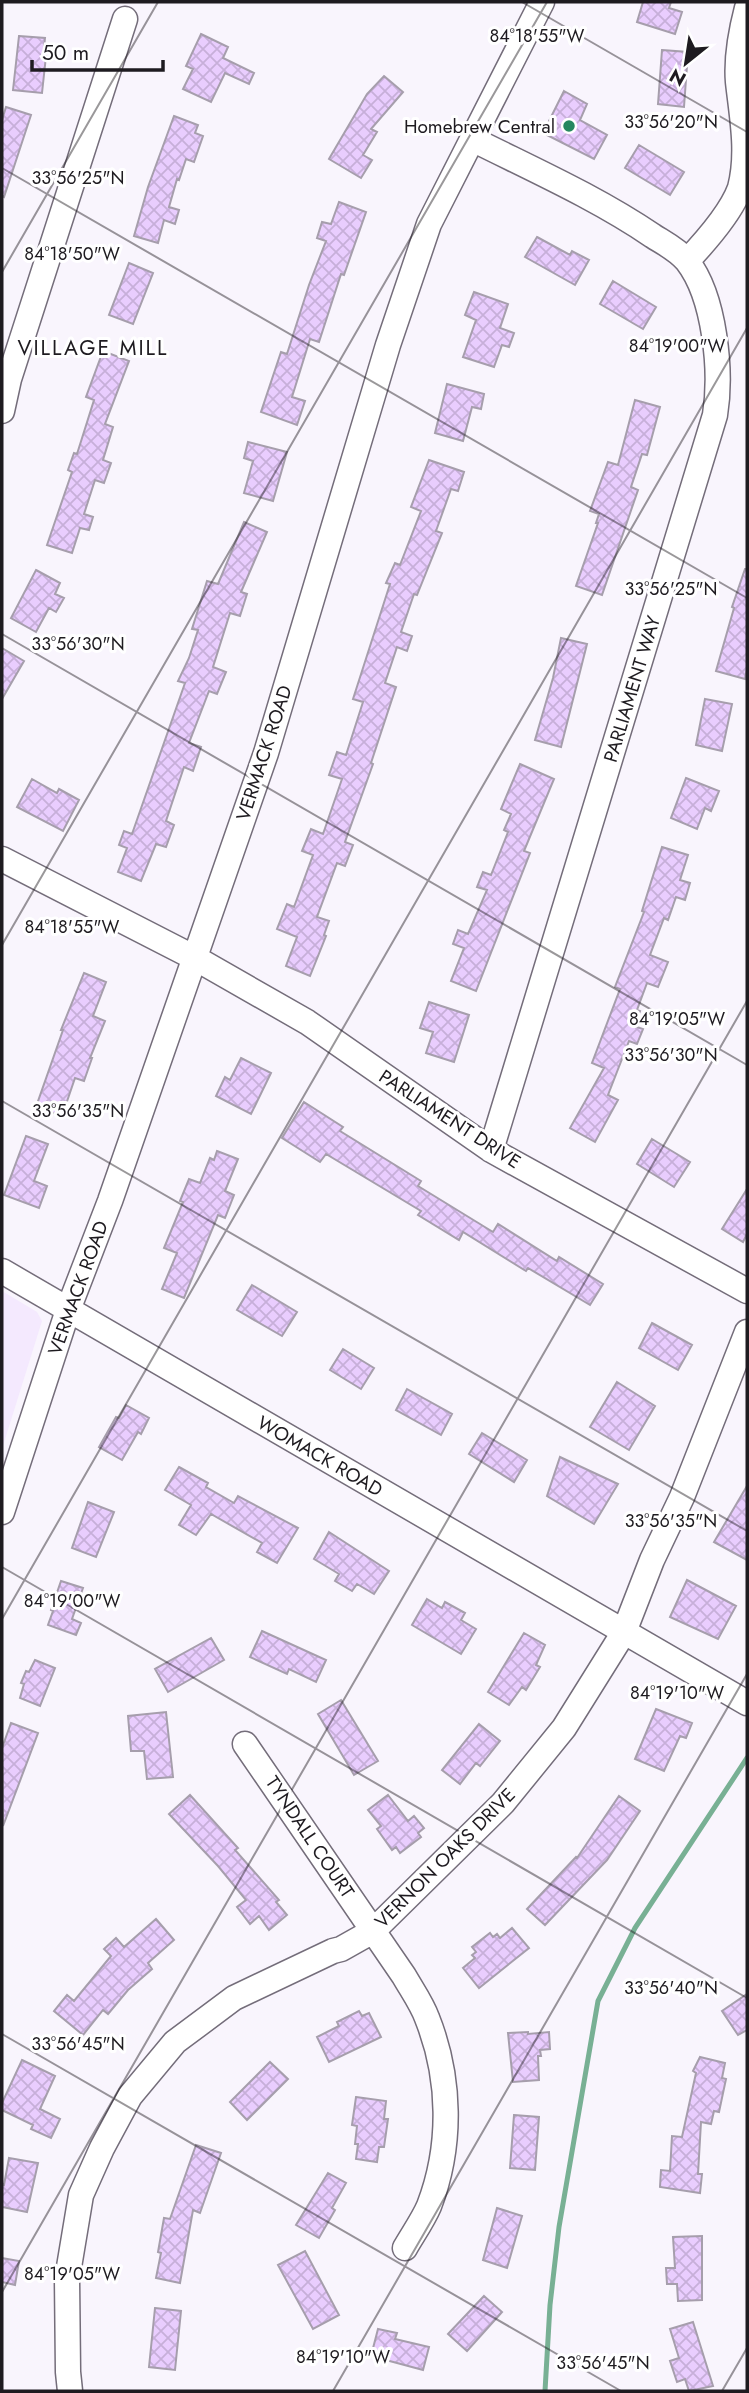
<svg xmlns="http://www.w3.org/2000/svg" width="749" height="2393" font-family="Jost,sans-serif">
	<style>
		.built { fill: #f4e9fe }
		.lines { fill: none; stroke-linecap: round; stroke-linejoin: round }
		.stream { stroke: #78b094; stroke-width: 5 }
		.building { fill: url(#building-cross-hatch); stroke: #a69eac; stroke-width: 2 }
		.minor-casing { stroke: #746d7a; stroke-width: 27 }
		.minor { stroke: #fff; stroke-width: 24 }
		.ticks { fill: none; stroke: #1e1b20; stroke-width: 2; stroke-opacity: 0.45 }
		.poi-dot { fill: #258760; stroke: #fff; stroke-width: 2.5 }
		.labels { text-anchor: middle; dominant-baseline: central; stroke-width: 6; stroke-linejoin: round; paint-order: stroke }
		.poi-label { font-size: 19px; fill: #1e1b20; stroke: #fff; text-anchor: end }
		.street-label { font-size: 19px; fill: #1e1b20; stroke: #fff }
		.neighbourhood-label { font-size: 21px; letter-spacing: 2px; fill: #1e1b20; stroke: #fff }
		.ticks-label { font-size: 18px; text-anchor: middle; fill: #1e1b20; stroke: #fff; stroke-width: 6; stroke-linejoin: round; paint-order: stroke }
	</style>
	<defs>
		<pattern id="building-cross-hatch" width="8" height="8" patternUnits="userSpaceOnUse" patternTransform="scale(1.75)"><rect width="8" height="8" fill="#e9cdfe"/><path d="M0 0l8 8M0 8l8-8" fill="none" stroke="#c7afd9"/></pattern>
	</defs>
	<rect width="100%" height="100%" fill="#f9f5fd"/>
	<path class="built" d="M2,1291L37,1312L42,1321L2,1449Z"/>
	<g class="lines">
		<path class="stream" d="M545,2391L550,2305L559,2227L598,2001L635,1928L747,1758"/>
	</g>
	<path class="building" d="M643,2H671L669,8L682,12L675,34L637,22Z
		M201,34L228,47L223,58L254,73L249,84L225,73L211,102L183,89L193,69L186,66Z
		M19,36L45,38L43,56H46L42,93L13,90Z
		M662,50L688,52L684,107L658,104Z
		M384,76L403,92L371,129L377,132L363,155L372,160L361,178L329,159L367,94Z
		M564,91L587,104L580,120L607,135L594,159L543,133Z
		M6,107L31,115L4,197L2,196V120Z
		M174,116L198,125L195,133L203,136L194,162L186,159L179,180L177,179L169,207L179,210L175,224L164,220L158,243L134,236L148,187Z
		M639,145L684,172L670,195L625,168Z
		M339,202L366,212L344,275L341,274L319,342L310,339L292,397L305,401L297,425L261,412L281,352L287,354L309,285L326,241L317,238L322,222L331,224Z
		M537,237L570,255L572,251L589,260L575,285L525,257Z
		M129,263L153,273L133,324L109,315Z
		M613,281L656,307L643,329L600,304Z
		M474,292L508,304L500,328L514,333L509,347L502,345L494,367L463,357L476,320L465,315Z
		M103,351L129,361L105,424L113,427L103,460L111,463L104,483L95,480L84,514L93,517L89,530L80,528L72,553L47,545L72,472L68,470L74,453L77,454L94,400L86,397Z
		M447,384L484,394L481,409L472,407L463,441L435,433Z
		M635,400L660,407L647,455L642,454L631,487L638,490L602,595L576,586L598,523H596L599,514L590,511L608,462L618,465Z
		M248,442L287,452L273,501L244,493L253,461L244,458Z
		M429,460L464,472L458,491L451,489L436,531L442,533L417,595L414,594L401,632L412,636L407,651L397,647L385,683L396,687L371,763L373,764L345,842L353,845L345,866L337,863L317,917L329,921L324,935L326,936L310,976L286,966L297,937L277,929L287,904L294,907L313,855L302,851L311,829L323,834L342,779L329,775L337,752L346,755L363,702L353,699L390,584L386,583L395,563L400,565L421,511L411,507Z
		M244,522L267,532L241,592L247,594L240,616L230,613L213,667L226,672L217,694L209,691L189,743L201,747L193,771L184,767L166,821L174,825L166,847L156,844L141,881L118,872L127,848L119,845L124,831L132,834L185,683L178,681L189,658L198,630L192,629L207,581L218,584Z
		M745,569H747V669L745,679L716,671L734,608L732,607Z
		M36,570L60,583L55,594L64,598L56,612L49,608L36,632L11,618Z
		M561,638L587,644L561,747L535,740L553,678Z
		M2,648L24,661L2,699Z
		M705,699L732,704L722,751L696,745Z
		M520,764L554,779L524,851L530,853L476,991L451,981L464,948L453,944L458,930L468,934L487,890L477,887L483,872L491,875L508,832L504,830L511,814L501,809Z
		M686,778L719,791L711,811L705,808L697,829L671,818Z
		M32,779L57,793L59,789L79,800L63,831L17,807Z
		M662,847L688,855L680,880L690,883L685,900L676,897L668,920L664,918L650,955L668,962L658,987L647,983L637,1010L640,1011L634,1026L643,1029L637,1044L629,1041L608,1095L618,1100L595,1142L570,1128L604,1068L592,1063L620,989L615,987L644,912L642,911Z
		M84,973L106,982L93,1016L105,1021L90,1058H92L84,1081L75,1078L62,1116L36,1107L63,1030H61Z
		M429,1002L469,1015L454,1062L426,1053L433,1032L420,1028Z
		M241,1058L271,1073L251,1114L216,1096L225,1077L230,1080Z
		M304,1102L343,1127L340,1131L421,1181L418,1186L493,1232L498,1224L557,1261L559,1257L603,1284L590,1305L528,1268L526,1271L463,1232L459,1240L418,1215L421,1211L326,1154L320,1162L282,1138Z
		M26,1136L48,1144L34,1181L47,1186L39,1208L4,1195Z
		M652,1139L690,1162L674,1187L637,1164Z
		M217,1151L238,1159L225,1191L234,1195L225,1218L218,1215L184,1298L162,1289L177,1253L164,1248L183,1202L180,1201L189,1179L200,1183L210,1158L214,1160Z
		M747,1189V1234L743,1242L722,1229Z
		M252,1285L297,1312L282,1336L237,1310Z
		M652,1323L692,1345L678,1370L639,1348Z
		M343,1349L374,1368L361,1389L330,1370Z
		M617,1382L655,1406L629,1450L590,1427Z
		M407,1389L452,1414L441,1435L396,1410Z
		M126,1405L149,1418L141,1434L138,1432L122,1460L99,1447L116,1417L119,1418Z
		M482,1433L527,1460L514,1482L469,1454Z
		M560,1457L618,1484L594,1524L547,1496Z
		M179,1467L208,1483L206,1487L234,1503L238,1496L298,1528L277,1563L257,1552L262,1543L211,1514L196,1535L179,1525L191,1505L165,1490Z
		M747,1486V1560L714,1542Z
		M88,1502L114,1512L96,1557L72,1548Z
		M329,1532L389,1571L374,1594L357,1584L352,1591L335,1581L339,1574L314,1559Z
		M687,1580L736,1606L718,1639L670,1617Z
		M61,1581L83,1588L72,1619L81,1623L76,1635L48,1625L53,1611L51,1610Z
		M427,1599L442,1608L445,1602L465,1613L461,1620L476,1629L461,1654L412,1625Z
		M262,1631L326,1660L316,1682L289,1669L287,1674L250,1657Z
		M524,1633L545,1645L536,1665L540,1667L526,1690L522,1687L509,1705L488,1692Z
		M211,1638L224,1660L168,1692L155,1669Z
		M35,1660L55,1668L40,1706L20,1698L24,1684L21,1683L26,1671L29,1672Z
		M341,1700L378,1761L354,1775L318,1714Z
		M656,1709L692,1723L686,1738L680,1736L664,1771L635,1759Z
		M166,1712L173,1777L147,1779L144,1751H131L128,1716Z
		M11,1723L38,1733L3,1826L2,1748Z
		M479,1724L500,1741L480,1766L476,1763L460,1784L442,1770Z
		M190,1795L238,1848L235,1850L279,1900L276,1902L287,1915L269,1930L259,1916L250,1924L237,1907L246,1900L218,1866L169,1814Z
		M388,1795L408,1821L414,1816L424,1828L418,1833L421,1837L400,1853L396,1847L392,1850L377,1829L381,1826L368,1810Z
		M619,1796L640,1811L607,1860L545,1925L527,1909L576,1857L577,1858Z
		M156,1919L174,1940L148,1963L152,1969L128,1990L108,2014L103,2010L83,2035L54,2011L67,1995L74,2001L111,1956L104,1949L116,1938L124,1947Z
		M512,1928L529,1948L479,1988L463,1968L475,1958L472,1955L476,1952L472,1947L490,1933L493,1937L497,1934L500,1938Z
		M747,1994V2030L738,2035L722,2011Z
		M359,2011L362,2016L369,2013L381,2037L329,2062L317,2037L339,2026L337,2022Z
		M528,2032V2034L549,2032L550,2049L540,2050L541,2056H538L539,2080L513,2082L508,2033Z
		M700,2057L725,2063L722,2078L726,2079L719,2112L714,2111L711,2124L701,2122L698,2174H702L700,2193L660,2187L661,2170L670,2171L672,2136L682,2137L696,2073L693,2071Z
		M22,2060L55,2076L40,2109L60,2119L51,2138L31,2129L33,2125L2,2110V2103Z
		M270,2062L288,2079L247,2120L230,2102Z
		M356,2097L386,2101L384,2119H388L384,2147H379L377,2162L356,2159L358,2144H355L357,2126L352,2125Z
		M514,2115L539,2117L535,2170L510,2168Z
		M196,2145L221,2153L200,2213L193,2210L180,2283L156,2278L161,2253L158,2252L164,2218L170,2219Z
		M9,2158L38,2163L27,2212L2,2207V2184L4,2185Z
		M328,2173L346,2183L332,2208L335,2210L319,2238L296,2225Z
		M497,2208L522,2216L507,2268L483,2260Z
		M702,2236V2300L678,2301L677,2284H667L666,2268H675L673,2237Z
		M305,2251L339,2315L313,2329L278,2265Z
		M2,2258L19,2261L15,2285L2,2282Z
		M484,2296L502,2312L467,2351L448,2334Z
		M155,2308L181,2311L175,2370L149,2367Z
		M693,2322L713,2386L689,2391L685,2379L677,2382L670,2361L679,2358L670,2329Z
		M378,2329L397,2333L395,2339L429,2347L423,2370L371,2356Z"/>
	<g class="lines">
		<defs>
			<path id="minor" d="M474,140C534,170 597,198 653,236C664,243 678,250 687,261C715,297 722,371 715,415L491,1150
				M687,261C705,242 731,213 740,188C749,153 742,118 738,82C736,58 741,31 747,8
				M2,411L9,379L125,19
				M2,859L195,958L307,1022L491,1150L747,1291
				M2,1271L747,1703
				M2,1512L68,1310L110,1201L266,753L388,345L429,224L542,2
				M245,1744L404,1976C412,1990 422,2004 427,2018C451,2078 452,2146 429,2206C423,2220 413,2234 405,2248
				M70,2391L68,2372L67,2279L81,2195L102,2148L130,2096L175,2042L234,1998L333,1951L341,1949L373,1931L503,1803L564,1728L624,1632L652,1560L682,1497L747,1332"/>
		</defs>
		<use href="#minor" class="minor-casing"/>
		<use href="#minor" class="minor"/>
	</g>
	<path class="ticks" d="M522,2L747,132M2,168L747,598M2,272L158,2M2,634L747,1065M2,945L547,2M2,1101L747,1531M2,1567L747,1998M2,1619L747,328M2,2034L621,2391M2,2292L747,1001M333,2391L747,1674M722,2391L747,2348"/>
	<circle class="poi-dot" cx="569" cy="126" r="7"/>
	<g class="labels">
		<g class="poi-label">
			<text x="555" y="126">Homebrew Central</text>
		</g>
		<g class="street-label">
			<text transform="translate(632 689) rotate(-73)">PARLIAMENT WAY</text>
			<text transform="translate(264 753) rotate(-72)">VERMACK ROAD</text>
			<text transform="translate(450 1119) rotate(33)">PARLIAMENT DRIVE</text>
			<text transform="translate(78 1288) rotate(-70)">VERMACK ROAD</text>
			<text transform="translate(320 1456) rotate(30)">WOMACK ROAD</text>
			<text transform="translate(310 1837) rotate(56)">TYNDALL COURT</text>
			<text transform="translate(445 1858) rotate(-45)">VERNON OAKS DRIVE</text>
		</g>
		<g class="neighbourhood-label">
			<text x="93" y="348">VILLAGE MILL</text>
		</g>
	</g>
	<g class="ticks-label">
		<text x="537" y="42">84°18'55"W</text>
		<text x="671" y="128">33°56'20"N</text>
		<text x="78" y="184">33°56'25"N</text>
		<text x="72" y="260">84°18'50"W</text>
		<text x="677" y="352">84°19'00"W</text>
		<text x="671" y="595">33°56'25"N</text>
		<text x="78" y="650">33°56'30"N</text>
		<text x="72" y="933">84°18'55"W</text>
		<text x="677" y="1025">84°19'05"W</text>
		<text x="671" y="1061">33°56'30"N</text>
		<text x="78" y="1117">33°56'35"N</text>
		<text x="671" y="1527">33°56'35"N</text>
		<text x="72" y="1607">84°19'00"W</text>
		<text x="677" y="1699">84°19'10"W</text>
		<text x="671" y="1994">33°56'40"N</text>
		<text x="78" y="2050">33°56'45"N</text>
		<text x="72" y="2280">84°19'05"W</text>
		<text x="343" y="2363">84°19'10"W</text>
		<text x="603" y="2369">33°56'45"N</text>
	</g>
	<rect width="749" height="2393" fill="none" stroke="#1e1b20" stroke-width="7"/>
	<g transform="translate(686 63) rotate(210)" stroke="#ffffff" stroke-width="5" paint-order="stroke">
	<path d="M0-5L12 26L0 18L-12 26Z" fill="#1e1b20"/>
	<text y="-10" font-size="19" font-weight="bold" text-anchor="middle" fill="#1e1b20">N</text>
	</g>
	<path d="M32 60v10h131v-10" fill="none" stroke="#1e1b20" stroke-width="3.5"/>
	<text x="42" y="60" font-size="21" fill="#1e1b20" stroke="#ffffff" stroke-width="5" paint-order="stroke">50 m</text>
</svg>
